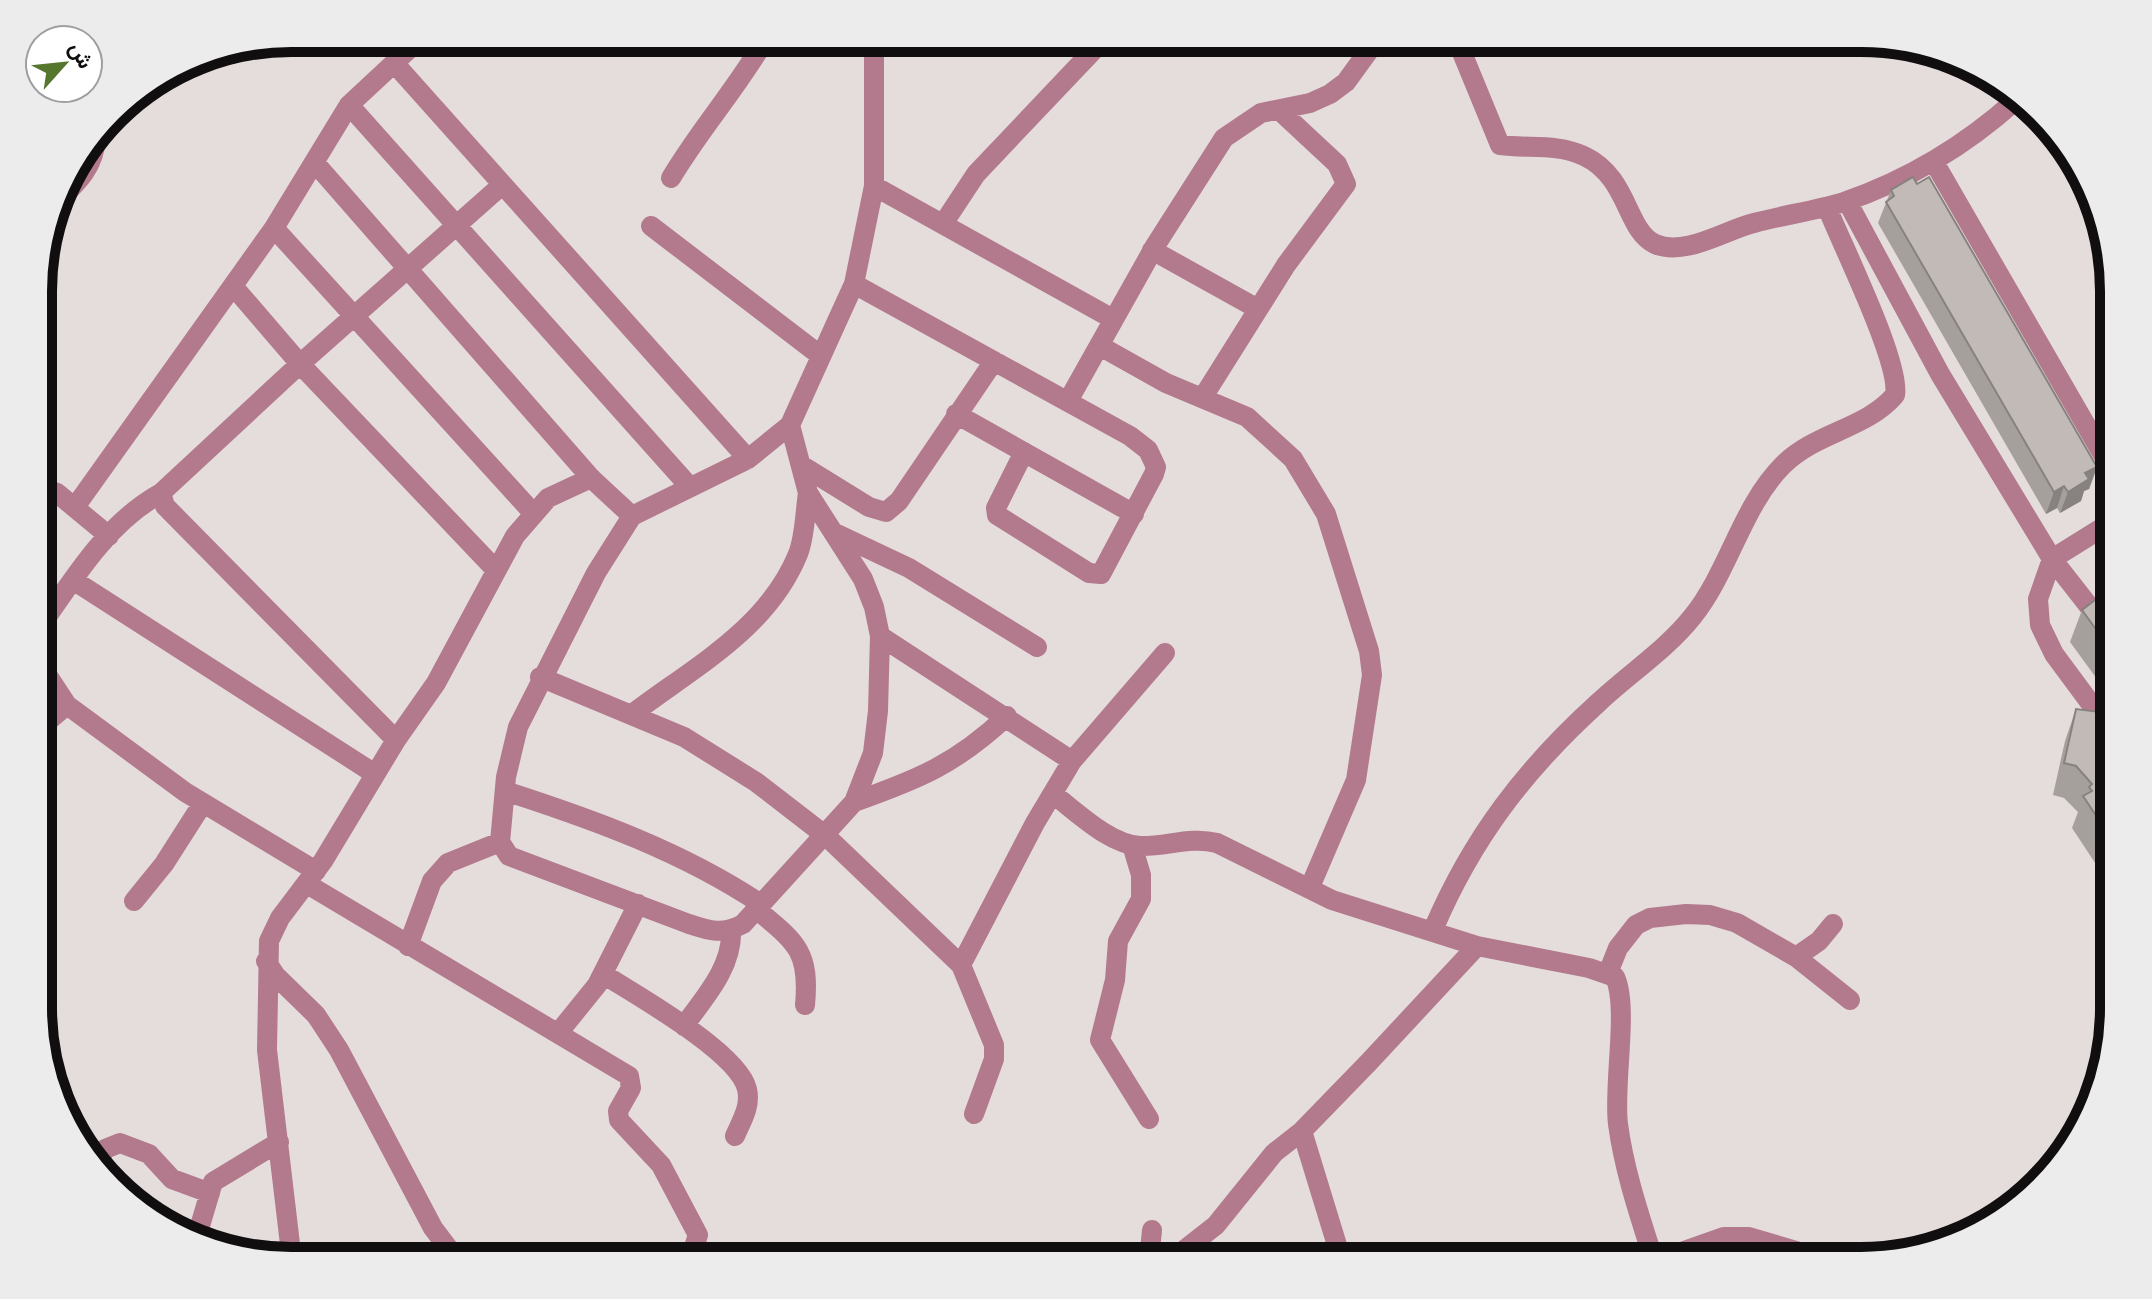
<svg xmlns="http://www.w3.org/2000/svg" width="2152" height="1299" font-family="'Open Sans',Vazirmatn,sans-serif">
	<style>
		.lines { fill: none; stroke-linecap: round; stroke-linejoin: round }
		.minor { stroke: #b3798c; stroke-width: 20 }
		.wall { fill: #a6a09d }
		.shaded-wall { fill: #878280 }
		.building { fill: #c1bab7; stroke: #878280; stroke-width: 2 }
		.rim { fill: none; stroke: #100e0e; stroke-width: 10 }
	</style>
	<rect width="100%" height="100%" fill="#e5dcdc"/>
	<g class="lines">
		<path class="minor" d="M1456,38L1500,145C1529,149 1556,143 1584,156C1629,177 1626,231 1655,244C1685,257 1725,230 1754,223C1784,215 1814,211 1844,202C1908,180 1966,145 2016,100
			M395,64L748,459
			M349,105L689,486
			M107,123L148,86
			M1934,162L2113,472
			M315,163L591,478L632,516
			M671,178C700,129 738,87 766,38
			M874,186L1113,319
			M58,201C78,182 95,166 96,137
			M1847,201L1940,374L2052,559L2113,637
			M943,224L976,174L1105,38
			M651,226L821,356
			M274,228L534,514
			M1152,250L1258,309
			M854,284L1130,436L1148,450L1156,467L1154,474L1101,574L1089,573L997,515L996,508L1024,452
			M233,286L300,364L495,569
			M1100,346L1166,383L1247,417L1293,459L1326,514L1369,651L1372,675L1356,780L1310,887
			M1203,397L1286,265L1346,184L1337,164L1279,110
			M1068,401L1155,246L1224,138L1261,113L1310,103L1330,94L1346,82L1378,38
			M956,414L1134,514
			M790,425L808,493L863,579L874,607L880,636L878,711L873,753L854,802L743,924C722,935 710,931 689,924L509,856L500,842L506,777L518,727L596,573L632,516L748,459L790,425L843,308L854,284L874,186V38
			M801,465L869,507L886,512L899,501L994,361
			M40,487L57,493L109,536
			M75,507L274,228L349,105L421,38
			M837,534L909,568L1037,647
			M73,580L375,774
			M40,627C74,578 107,523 161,493
			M880,636L1072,761
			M40,664L67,705L185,792L316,871
			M540,677L684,737L756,782L826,836L961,965L994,1045V1059L974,1114
			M631,715C692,668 767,630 798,554C805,537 805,512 808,493
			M40,728L67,705
			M2111,731L2054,654L2040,625L2038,599L2052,559L2113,521
			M396,740L165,506L161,493L300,364L502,185
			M505,791C595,820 683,852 761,904
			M1053,794C1077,812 1109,844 1140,846C1166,847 1190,836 1217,843L1332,900L1477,946L1589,968L1615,977C1629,1007 1613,1085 1618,1124C1624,1170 1640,1217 1654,1261
			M854,802C919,779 956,764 1007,716
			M1132,845L1141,875V899L1118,941L1115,980L1100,1040L1149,1119
			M307,884L629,1076L631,1088L618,1111L619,1120L661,1165L698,1235L693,1250L681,1261
			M134,901L164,864L203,803
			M756,909C796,942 810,951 805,1005
			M1433,930C1472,838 1525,769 1599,702C1630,673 1667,649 1693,616C1729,571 1742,506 1783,465C1816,432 1866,429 1895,395C1901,363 1841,243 1827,207
			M408,946L432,881L448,863L500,842
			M1796,957L1850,1000
			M266,961L276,976L316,1015L339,1050L433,1228L458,1261
			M961,965L1035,823L1072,761L1165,653
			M1608,973L1618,948L1636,925L1650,918L1686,914L1710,915L1737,923L1796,957L1819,941L1833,924
			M603,974C636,995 738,1052 747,1089C751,1106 742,1120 735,1136
			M684,1026C704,998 733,967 731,930
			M559,1032L597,985L638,904
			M1302,1131L1340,1255
			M97,1164L105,1149L120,1143L149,1154L172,1179L210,1193
			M197,1236L213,1182L279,1142
			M292,1261L267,1050L269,941L280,918L323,861L396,740L436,683L515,536L548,498L591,478
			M1149,1261L1152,1230
			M1170,1261L1216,1225L1274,1153L1302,1131L1369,1062L1477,946
			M1656,1261L1724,1237H1749L1827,1260"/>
	</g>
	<path class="wall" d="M1891,190L2097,467L2089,489L2084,491L2081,501L2060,513L2057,508L2046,514L1878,223Z
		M2113,530V592L2096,569L2104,547L2106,545L2112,531Z
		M2082,610L2113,616V701L2070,642Z
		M2076,709L2113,713V747L2111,755L2113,760V890L2072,828L2078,812L2064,798L2053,795L2065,741Z"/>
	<path class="shaded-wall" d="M2097,467L2089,489L2084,491L2081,501L2060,513L2068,492L2085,473Z
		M2064,486L2057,508L2046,514L2054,492Z
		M2113,737V747L2110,756L2103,742Z"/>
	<path class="building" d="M1913,177L1917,184L1929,177L2097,467L2085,473L2089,479L2068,492L2064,486L2054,492L1886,202L1894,196L1891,190Z
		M2113,540V560L2104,547Z
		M2099,597L2113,616V653L2082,610Z
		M2109,706L2113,713V737L2103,742L2113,760V841L2083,796L2092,791L2089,787L2092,784L2076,766L2064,763L2076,709L2100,712Z"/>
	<path d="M0 0H2152V1299H0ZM291 52H1861A239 239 0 0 1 2100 291V1008A239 239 0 0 1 1861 1247H291A239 239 0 0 1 52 1008V291A239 239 0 0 1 291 52Z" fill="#ececec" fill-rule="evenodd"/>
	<path class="rim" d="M291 52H1861A239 239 0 0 1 2100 291V1008A239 239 0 0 1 1861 1247H291A239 239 0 0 1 52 1008V291A239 239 0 0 1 291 52Z"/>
	<g transform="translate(64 64) rotate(63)"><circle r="38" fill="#ffffff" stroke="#9f9f9f" stroke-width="2"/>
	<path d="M0-6L14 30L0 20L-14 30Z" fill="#55762d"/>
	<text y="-12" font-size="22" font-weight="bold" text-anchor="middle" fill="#100e0e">ش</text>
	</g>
</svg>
